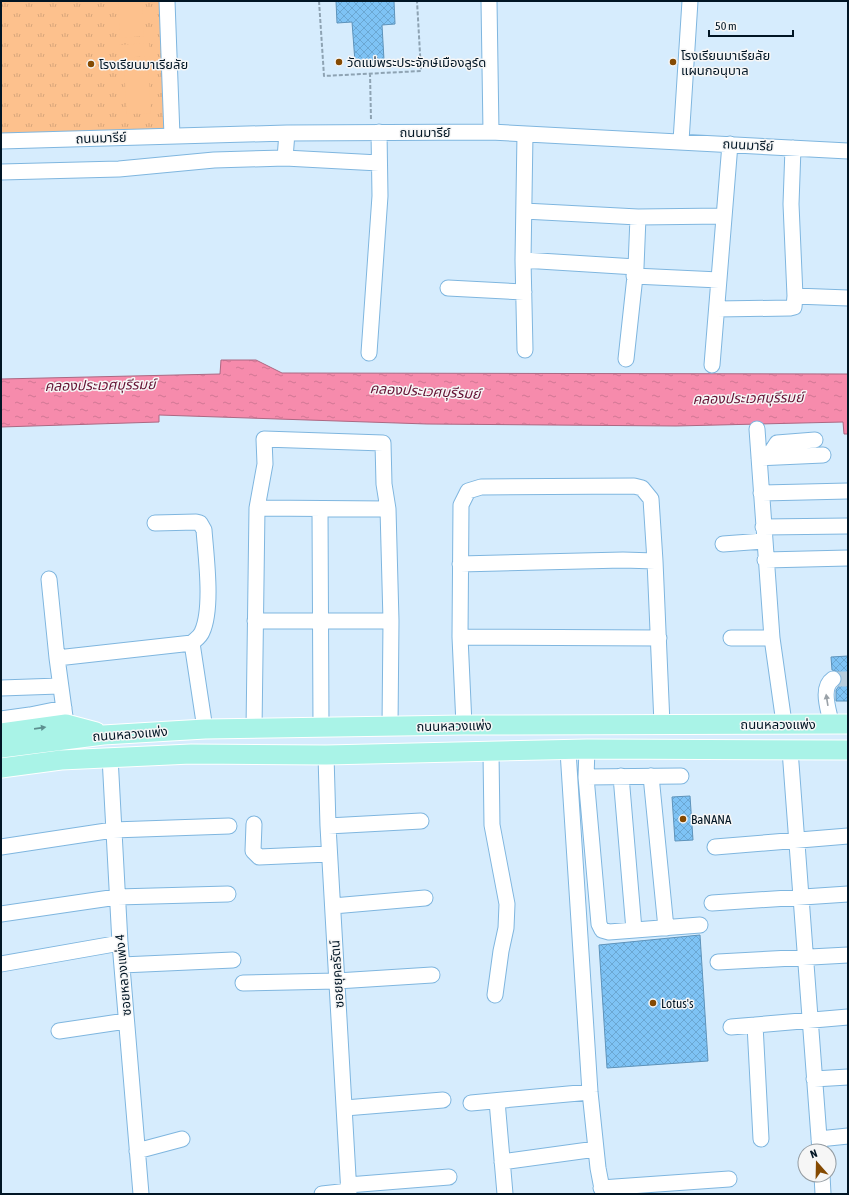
<svg xmlns="http://www.w3.org/2000/svg" width="849" height="1195" font-family="'Asap Condensed','Noto Sans Thai',sans-serif">
	<style>
		.grass { fill: url(#grass-tufts) }
		.pitch { fill: #fdc18d }
		.water { fill: url(#water-ripples); stroke: #ac6883 }
		.building { fill: url(#building-cross-hatch); stroke: #5d93bb }
		.lines { fill: none; stroke-linecap: round; stroke-linejoin: round }
		.minor-tunnel { stroke: #b6ccdc; stroke-width: 15; stroke-dasharray: 15 8; stroke-linecap: butt }
		.minor-casing { stroke: #7fb6df; stroke-width: 17 }
		.major-casing { stroke: #fff; stroke-width: 21 }
		.path { stroke: #8ea3b3; stroke-width: 2; stroke-dasharray: 4 2; stroke-linecap: butt }
		.minor { stroke: #fff; stroke-width: 15 }
		.major { stroke: #a9f3e7; stroke-width: 19 }
		.oneway { fill: #99a1a7 }
		.oneway2 { fill: #5d8f8f }
		.poi-dot { fill: #854a02; stroke: #f6f6f6; stroke-width: 1.5 }
		.labels { text-anchor: middle; dominant-baseline: central; stroke-width: 3; stroke-linejoin: round; paint-order: stroke }
		.poi-label { font-size: 13px; fill: #011524; stroke: #f6f6f6; text-anchor: start }
		.street-label { font-size: 13px; fill: #011524; stroke: #f6f6f6 }
		.water-label { font-size: 14px; font-style: italic; fill: #641133; stroke: #f6f6f6 }
	</style>
	<defs>
		<pattern id="grass-tufts" width="24" height="20" patternUnits="userSpaceOnUse"><rect width="24" height="20" fill="#fdc18d"/><path d="M3 7l-1-3M5 7V3M7 7l1-3M15 17l-1-3M17 17v-4M19 17l1-3" fill="none" stroke="#d7a57a"/></pattern>
		<pattern id="water-ripples" width="26" height="14" patternUnits="userSpaceOnUse"><rect width="26" height="14" fill="#f68bac"/><path d="M2 4q2-2 4 0t4 0M15 11q2-2 4 0t4 0" fill="none" stroke="#d17794"/></pattern>
		<pattern id="building-cross-hatch" width="8" height="8" patternUnits="userSpaceOnUse"><rect width="8" height="8" fill="#7ec3f5"/><path d="M0 0l8 8M0 8l8-8" fill="none" stroke="#6ba7d2"/></pattern>
	</defs>
	<rect width="100%" height="100%" fill="#d6ecfd"/>
	<path class="grass" d="M1,1H161L166,129L1,134Z"/>
	<path class="pitch" d="M118,1H142L144,36L120,38Z
		M149,43L150,56L120,58L119,45Z
		M148,66L151,113L127,114L124,67Z"/>
	<path class="water" d="M221,360H256L282,373L848,374V434H844L843,422L676,426L427,424L159,415V422L1,427V379L220,374Z"/>
	<path class="building" d="M336,1H394L395,24L382,25L384,60L355,62L352,22L337,23Z
		M848,656V701H836V690L842,682V677L839,672L832,670L831,657Z
		M690,796L693,840L675,841L672,797Z
		M700,935L708,1061L607,1068L599,945Z"/>
	<g class="lines">
		<path class="minor-tunnel" d="M833,679H848"/>
		<defs>
			<path id="minor" d="M167,1L172,136
				M489,1L491,132
				M525,134L523,260L525,350
				M1,141L287,133L491,132L848,151
				M681,141L690,1
				M285,158L379,163
				M1,172L119,169L214,160L285,158L287,133
				M524,211L638,217L724,216
				M523,260L636,267
				M634,276L719,280
				M448,288L524,292
				M795,296L848,298
				M717,309L790,308L794,307L795,296L791,204L793,148
				M369,353L380,196L379,132
				M626,359L636,267L638,217
				M712,365L730,144
				M757,429L772,638L784,723
				M768,457L777,443L815,440
				M759,458L823,455
				M761,493L848,491
				M257,508L388,509
				M320,509L321,728
				M155,523L196,522L200,523L204,530C206,557 213,608 202,632C200,637 196,639 192,643
				M763,527L848,526
				M723,544L764,541
				M765,560L848,558
				M460,564L623,560L655,561L662,724
				M49,579L57,658
				M255,621H391
				M460,637L659,638
				M731,638H772
				M1,688L59,686
				M1,719L30,715L64,708
				M831,723C829,710 820,688 833,679
				M66,724L57,658L192,643L205,729
				M464,725L460,637L461,505L468,491L481,487L634,486L642,488L651,499L655,561
				M254,729L257,508L265,464L264,439L383,443L384,484L388,509L391,621L390,726
				M587,749L586,777L599,924L602,930L609,932L700,925
				M790,750L820,1151
				M568,751L590,1092L598,1168L603,1194
				M491,753L492,825L507,904L506,928L501,951L495,995
				M326,755L328,826L349,1194
				M110,757L120,943L141,1194
				M621,776L634,930
				M651,776L666,928
				M586,777L681,776
				M254,824L253,851L259,857L329,854
				M328,826L421,821
				M1,847L113,830L229,826
				M715,847L848,836
				M712,903L848,894
				M333,906L425,898
				M1,914L117,897L228,894
				M718,962L848,955
				M1,964L120,943
				M122,965L233,960
				M243,983L337,981L432,975
				M755,1025L761,1139
				M731,1027L848,1017
				M59,1031L126,1021
				M814,1079L848,1077
				M497,1101L505,1194
				M471,1103L590,1092
				M345,1108L443,1100
				M819,1139L848,1136
				M137,1151L182,1139
				M502,1162L596,1149
				M822,1175L823,1194
				M348,1185L449,1177
				M601,1188L729,1179
				M322,1194L349,1191"/>
			<path id="major" d="M1,733L66,724L96,732
				M1,748L103,735L205,729L464,725L848,724
				M1,768L61,760L191,754L326,755L587,749L848,750"/>
		</defs>
		<use href="#minor" class="minor-casing"/>
		<use href="#major" class="major-casing"/>
		<path class="path" d="M319,1L324,76L421,71L417,1
			M370,73L371,120"/>
		<use href="#minor" class="minor"/>
		<use href="#major" class="major"/>
	</g>
	<defs><path id="oneway-solid" d="M-6-.8H1V-3.2L6.5 0L1 3.2V.8H-6Z"/></defs>
	<use class="oneway" href="#oneway-solid" transform="translate(827 700) rotate(-99)"/>
	<use class="oneway2" href="#oneway-solid" transform="translate(40 728) rotate(-8)"/>
	<g class="poi-dot">
		<circle cx="339" cy="62" r="4"/>
		<circle cx="673" cy="62" r="4"/>
		<circle cx="91" cy="64" r="4"/>
		<circle cx="683" cy="819" r="4"/>
		<circle cx="653" cy="1003" r="4"/>
	</g>
	<g class="labels">
		<g class="poi-label">
			<text x="681" y="55">โรงเรียนมาเรียลัย<tspan x="681" dy="15">แผนกอนุบาล</tspan></text>
			<text x="347" y="62">วัดแม่พระประจักษ์เมืองลูร์ด</text>
			<text x="99" y="64">โรงเรียนมาเรียลัย</text>
			<text x="691" y="819">BaNANA</text>
			<text x="661" y="1003">Lotus's</text>
		</g>
		<g class="street-label">
			<text x="425" y="132">ถนนมารีย์</text>
			<text transform="translate(101 138) rotate(-2)">ถนนมารีย์</text>
			<text transform="translate(748 145) rotate(3)">ถนนมารีย์</text>
			<text x="778" y="724">ถนนหลวงแพ่ง</text>
			<text transform="translate(454 726) rotate(-1)">ถนนหลวงแพ่ง</text>
			<text transform="translate(130 734) rotate(-4)">ถนนหลวงแพ่ง</text>
			<text transform="translate(337 974) rotate(-94)">ซอยยุคลรัตน์</text>
			<text transform="translate(123 975) rotate(-95)">ซอยหลวงแพ่ง 4</text>
		</g>
		<g class="water-label">
			<text transform="translate(100 385) rotate(-1)">คลองประเวศบุรีรมย์</text>
			<text transform="translate(425 391) rotate(3)">คลองประเวศบุรีรมย์</text>
			<text transform="translate(748 398) rotate(-1)">คลองประเวศบุรีรมย์</text>
		</g>
	</g>
	<rect width="849" height="1195" fill="none" stroke="#011524" stroke-width="4"/>
	<g transform="translate(817 1163) rotate(340)"><circle r="19" fill="#f6f6f6" stroke="#949ca2"/>
	<path d="M0-3L7 15L0 10L-7 15Z" fill="#854a02"/>
	<text y="-6" font-size="11" font-weight="bold" text-anchor="middle" fill="#011524">N</text>
	</g>
	<path d="M709 30v6h84v-6" fill="none" stroke="#011524" stroke-width="2"/>
	<text x="715" y="30" font-size="12" fill="#011524" stroke="#f6f6f6" stroke-width="3" paint-order="stroke">50 m</text>
</svg>
